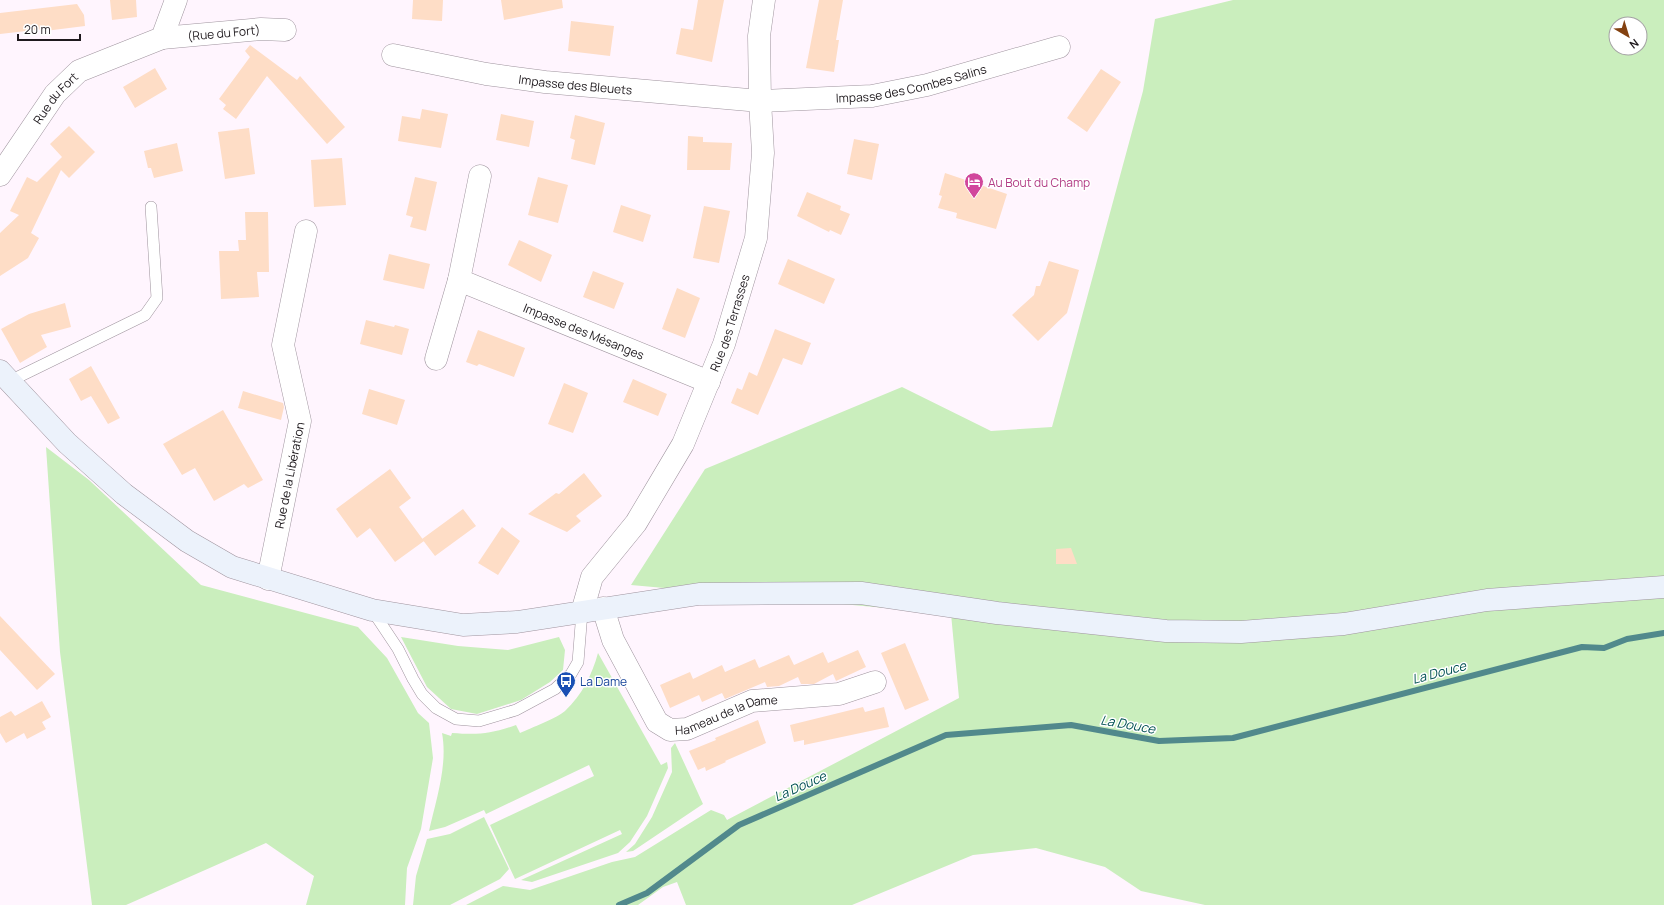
<svg xmlns="http://www.w3.org/2000/svg" width="1664" height="905" font-family="Manrope,sans-serif">
	<style>
		.green { fill: #caeebd; fill-rule: evenodd }
		.lines { fill: none; stroke-linecap: round; stroke-linejoin: round }
		.stream { stroke: #51898c; stroke-width: 6 }
		.building { fill: #feddc6 }
		.lane-casing { stroke: #9f949e; stroke-width: 12 }
		.street-casing { stroke: #9f949e; stroke-width: 23 }
		.secondary-casing { stroke: #9f949e; stroke-width: 23 }
		.lane { stroke: #fff; stroke-width: 11 }
		.street { stroke: #fff; stroke-width: 22 }
		.secondary { stroke: #ecf2fb; stroke-width: 22 }
		.labels { text-anchor: middle; dominant-baseline: central; stroke-width: 3; stroke-linejoin: round; paint-order: stroke }
		.street-label { font-size: 12px; fill: #1e191d; stroke: #fff }
		.hotel-label { font-size: 12px; fill: #b23c85; stroke: #fff; text-anchor: start }
		.transit-label { font-size: 12px; fill: #164399; stroke: #fff; text-anchor: start }
		.water-label { font-size: 13px; font-style: italic; fill: #005052; stroke: #fff }
	</style>
	<rect width="100%" height="100%" fill="#fff5fe"/>
	<path class="green" d="M1233,0H1664V905H1205L1141,891L1105,867L1036,848L973,855L852,905H686L677,882L663,887L638,905H466L503,886L530,890L612,862L635,857L711,810L724,815L727,820L959,698L951,614L631,585L705,469L902,387L991,431L1052,427L1143,91L1155,19ZM1616,24H1640V48H1616Z
		M46,447L89,480L201,585L358,627L387,658L418,713L429,723L433,758L421,829L407,868L405,905H306L314,876L266,843L126,905H92L60,652Z
		M401,637L458,646L508,650L559,637L565,650L563,670L550,682L521,700L477,714L451,709L427,687Z
		M598,653L661,765L667,762L668,768L647,816L630,842L618,853L532,882L521,880L622,834L620,830L515,879L490,825L594,776L589,765L486,814L484,810L445,827L429,831C436,800 448,765 442,733L451,736L452,733C479,735 490,734 516,725L520,733C531,728 557,718 565,711C582,695 592,675 598,653Z
		M675,743L703,804L633,851L626,852L635,844L652,817L672,772L671,748Z
		M484,817L509,869L500,879L450,905H413L416,876L427,839L450,834Z"/>
	<g class="lines">
		<path class="stream" d="M619,905L647,893L739,825L946,735L1071,725L1159,741L1233,738L1582,647L1604,648L1627,639L1664,633"/>
	</g>
	<path class="building" d="M110,0H136L137,17L112,20Z
		M413,0H443L442,21L412,19Z
		M501,0H562L563,8L504,20Z
		M698,0H724L712,62L676,54L681,28L693,30Z
		M819,0H843L836,40H839L834,72L806,68Z
		M77,4L84,15L85,26L45,31L44,29L0,34V13Z
		M571,21L614,26L610,56L568,51Z
		M250,45L297,80L300,76L345,127L327,144L267,76L236,119L223,109L226,105L219,99L250,57L245,51Z
		M155,68L167,89L135,108L123,87Z
		M1101,69L1121,82L1087,132L1067,118Z
		M422,109L448,114L441,148L398,141L402,116L420,119Z
		M501,114L534,121L529,147L496,140Z
		M575,115L605,123L595,165L571,159L575,140L570,138Z
		M69,126L95,152L69,178L61,170L31,233L39,238L28,258L0,276V233L19,215L10,211L27,177L37,182L62,157L50,144Z
		M249,128L255,174L225,179L218,132Z
		M688,136L703,137V142L732,143L730,170H687Z
		M854,139L879,144L872,180L847,174Z
		M177,143L183,171L154,178L151,168H148L144,151Z
		M342,158L346,205L314,207L311,160Z
		M945,173L1007,194L996,229L956,218L957,213L938,208L942,196L939,195Z
		M415,177L437,182L426,231L410,227L413,217L406,215Z
		M538,177L568,185L558,223L528,215Z
		M807,192L841,206L840,210L850,214L841,235L830,230L829,232L797,216Z
		M621,205L651,215L643,242L613,232Z
		M704,206L730,211L719,263L693,258Z
		M245,212H268L269,272H257L259,297L221,299L219,251H239L238,240H246Z
		M519,240L552,255L541,282L508,265Z
		M389,254L430,264L424,289L383,280Z
		M788,259L835,279L824,304L778,284Z
		M1049,261L1079,270L1067,313L1038,341L1012,315L1034,295L1036,286H1040Z
		M593,271L624,283L614,309L583,297Z
		M677,288L700,298L685,338L662,329Z
		M65,303L71,327L41,335L47,347L20,363L1,329L29,314Z
		M366,320L394,327L395,325L409,329L402,355L360,344Z
		M775,329L811,343L802,365L783,358L758,415L731,403L737,388L742,390L749,372L757,376Z
		M478,330L525,348L514,377L479,364L477,366L466,362Z
		M91,366L120,418L108,424L91,396L81,401L69,379Z
		M633,379L667,394L658,416L623,402Z
		M564,383L588,393L573,433L548,424Z
		M369,389L405,400L397,425L362,414Z
		M243,391L283,403L284,407L281,420L238,408Z
		M223,410L263,480L248,488L244,484L214,501L195,468L182,475L163,444Z
		M390,469L411,498L399,507L424,541L395,562L370,528L357,538L336,509Z
		M584,473L602,496L576,516L581,521L567,532L528,514L556,493L559,494Z
		M463,509L476,526L435,556L422,539Z
		M502,527L520,541L498,575L478,563Z
		M1071,548L1077,564H1056V549Z
		M0,616L55,674L37,690L0,650Z
		M905,643L929,700L905,710L881,653Z
		M858,650L866,667L836,681L833,674L814,684H801L798,677L779,686L767,687L765,682L725,699L722,693L702,702L699,695L670,708L660,685L690,672L693,679L722,665L725,672L755,659L759,668L789,655L794,665L823,652L828,663Z
		M42,701L51,717L42,722L46,729L27,739L24,733L6,743L0,733V717L11,711L15,716Z
		M863,707L865,712L884,707L889,727L804,745V740L794,742L790,725Z
		M758,720L766,743L725,761L726,762L706,771L705,767L698,770L689,751L716,740L715,738Z"/>
	<g class="lines">
		<defs>
			<path id="lane" d="M10,381L145,315L157,298L151,207
				M372,610L398,649L413,679L422,694L436,708L456,719L479,721L516,710L555,689L571,674L578,662L582,612"/>
			<g id="street">
				<path id="s1" d="M162,38L261,29L285,30"/>
				<path id="s2" d="M393,55L486,74L545,82L760,101L872,96L927,85L1059,47"/>
				<path id="s3" d="M0,175L55,94L79,71L162,38L176,0"/>
				<path id="s4" d="M480,176L459,280L709,382"/>
				<path d="M436,359L459,280"/>
				<path id="s5" d="M268,579L300,421L283,345L306,231"/>
				<path id="s6" d="M603,608L613,640L657,722L670,730L687,729L752,701L839,694L875,682"/>
				<path id="s7" d="M582,612L592,577L636,523L683,444L724,344L756,238L763,153L760,101L759,36L764,0"/>
			</g>
			<path id="secondary" d="M0,371L67,443L124,494L187,541L232,567L372,610L463,625L517,622L699,594L861,593L997,613L1166,631L1241,632L1344,624L1487,600L1664,587"/>
		</defs>
		<use href="#lane" class="lane-casing"/>
		<use href="#street" class="street-casing"/>
		<use href="#secondary" class="secondary-casing"/>
		<use href="#lane" class="lane"/>
		<use href="#street" class="street"/>
		<use href="#secondary" class="secondary"/>
	</g>
	<defs>
		<symbol id="hotel-pin" viewBox="-11 -11 22 30"><path d="M0 17L-7.5 6A9.5 9.5 0 1 1 7.5 6Z" fill="#d1479c" stroke="#fff"/><path d="M-6-4.5h1.5V1H6V5H4.5V3h-9V5H-6ZM-4 0a1.8 1.8 0 1 1 3.6 0ZM.5 0V-2.5h3Q6-2.5 6 0Z" fill="#fff"/></symbol>
		<symbol id="bus-pin" viewBox="-11 -11 22 30"><path d="M0 17L-7.5 6A9.5 9.5 0 1 1 7.5 6Z" fill="#1a4fb4" stroke="#fff"/><path d="M-5-6H5V4H4V6H2V4H-2V6H-4V4H-5ZM-3.5-4V0h7V-4ZM-3.5 1.2v1.5H-2V1.2ZM2 1.2v1.5H3.5V1.2Z" fill="#fff"/></symbol>
	</defs>
	<g fill-rule="evenodd">
		<use href="#hotel-pin" x="963" y="171" width="22" height="30"/>
		<use href="#bus-pin" x="555" y="670" width="22" height="30"/>
	</g>
	<g class="labels">
		<g class="street-label">
			<text stroke="none"><textPath href="#s1" startOffset="62">(Rue du Fort)</textPath></text>
			<text stroke="none"><textPath href="#s2" startOffset="523">Impasse des Combes Salins</textPath></text>
			<text stroke="none"><textPath href="#s2" startOffset="185">Impasse des Bleuets</textPath></text>
			<text stroke="none"><textPath href="#s3" startOffset="95">Rue du Fort</textPath></text>
			<text stroke="none"><textPath href="#s7" startOffset="328">Rue des Terrasses</textPath></text>
			<text stroke="none"><textPath href="#s4" startOffset="241">Impasse des Mésanges</textPath></text>
			<text stroke="none"><textPath href="#s5" startOffset="106">Rue de la Libération</textPath></text>
			<text stroke="none"><textPath href="#s6" startOffset="201">Hameau de la Dame</textPath></text>
		</g>
		<g class="hotel-label">
			<text x="988" y="182">Au Bout du Champ</text>
		</g>
		<g class="transit-label">
			<text x="580" y="681">La Dame</text>
		</g>
		<g class="water-label">
			<text transform="translate(1439 672) rotate(-15)">La Douce</text>
			<text transform="translate(1128 724) rotate(10)">La Douce</text>
			<text transform="translate(800 786) rotate(-24)">La Douce</text>
		</g>
	</g>
	<g transform="translate(1628 36) rotate(142)"><circle r="19" fill="#ffffff" stroke="#a5a3a5"/>
	<path d="M0-3L7 15L0 10L-7 15Z" fill="#834110"/>
	<text y="-6" font-size="11" font-weight="bold" text-anchor="middle" fill="#1e191d">N</text>
	</g>
	<path d="M18 34v6h62v-6" fill="none" stroke="#1e191d" stroke-width="2"/>
	<text x="24" y="34" font-size="12" fill="#1e191d" stroke="#ffffff" stroke-width="3" paint-order="stroke">20 m</text>
</svg>
